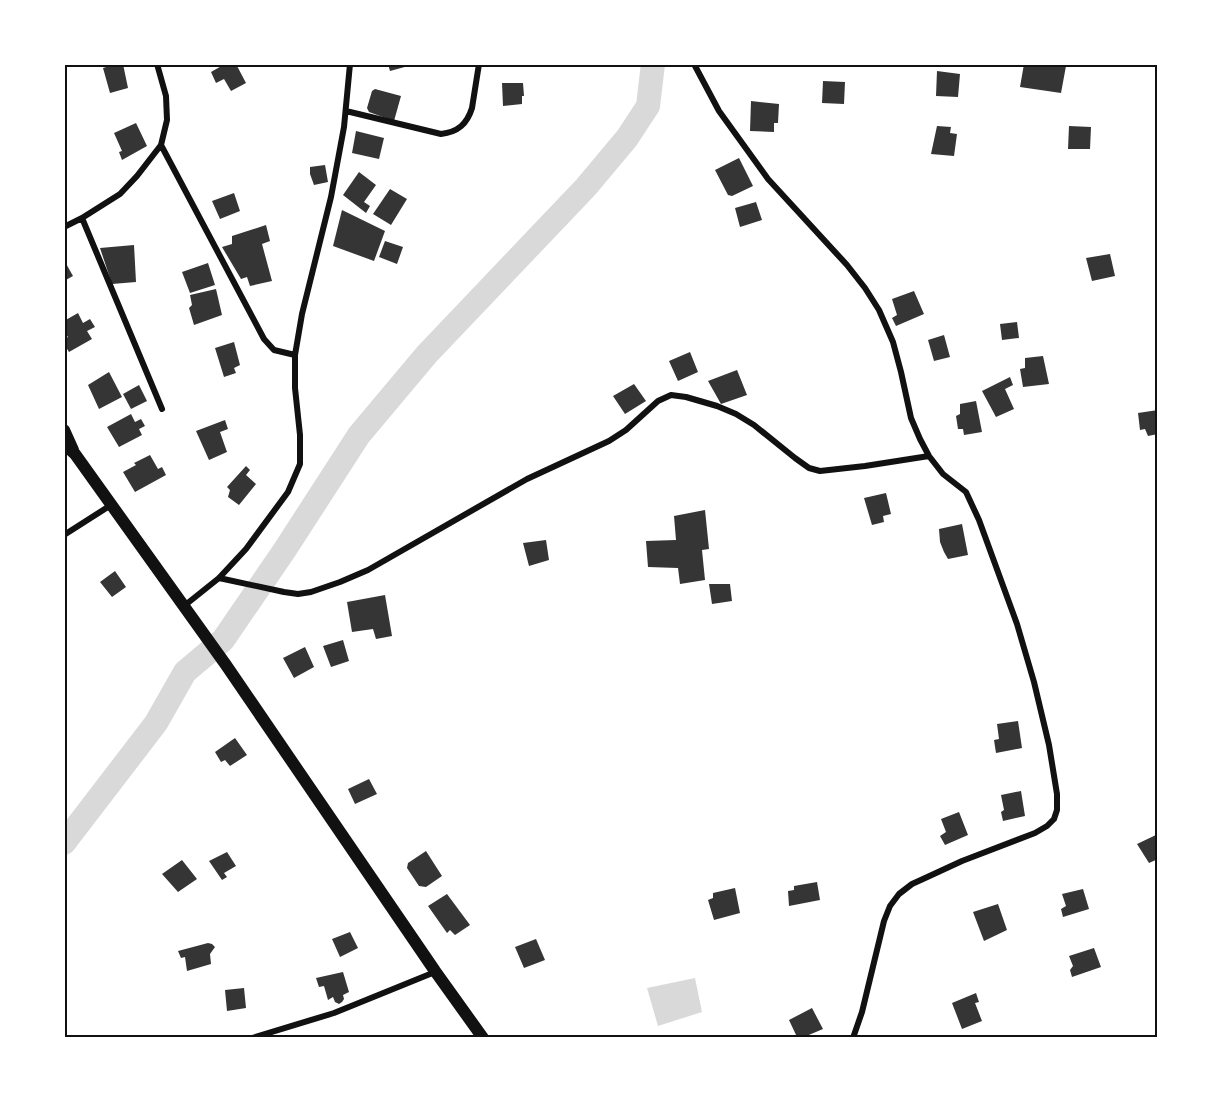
<svg xmlns="http://www.w3.org/2000/svg" width="1222" height="1102" font-family="'Source Sans 3',sans-serif">
	<style>
		.water { fill: #d9d9d9 }
		.lines { fill: none; stroke-linecap: round; stroke-linejoin: round }
		.river { stroke: #d9d9d9; stroke-width: 24 }
		.building { fill: #353535 }
		.minor { stroke: #111; stroke-width: 6 }
		.secondary { stroke: #111; stroke-width: 12 }
		.neatline { fill: none; stroke: #111; stroke-width: 2 }
	</style>
	<rect width="100%" height="100%" fill="#fff"/>
	<path class="water" d="M695,978L702,1012L658,1026L647,988Z"/>
	<g class="lines">
		<path class="river" d="M64,843L156,723L185,672L223,640L284,551L359,435L427,354L586,187L627,138L648,106L653,64"/>
	</g>
	<path class="building" d="M116,64H123L128,88L110,93L103,68Z
		M225,64H236L246,83L231,91L224,79L216,83L211,72Z
		M388,64H412V65L390,71Z
		M1024,64H1055L1066,66L1061,93L1020,87Z
		M937,71L960,74L958,97L936,96Z
		M823,81L845,82L844,104L822,103Z
		M502,83H523L524,96H522V104L503,106Z
		M375,89L401,96L394,121L369,112L367,108L372,91Z
		M751,101L779,104L778,123H774V132L750,131Z
		M136,123L147,146L122,160L119,152L122,151L114,133Z
		M937,126L951,127L950,133L957,134L954,156L931,154Z
		M1069,126L1091,127L1090,149H1068Z
		M356,131L384,138L379,159L352,153Z
		M739,158L753,186L732,196L728,195L715,170Z
		M325,165L328,182L314,185L310,174V167Z
		M359,172L376,185L364,202L370,206L366,213L343,195Z
		M390,189L407,199L391,225L373,214Z
		M234,193L240,211L220,219L212,201Z
		M756,202L762,220L740,227L735,208Z
		M342,210L385,231L374,261L333,246Z
		M266,225L270,241L262,244L272,281L250,286L247,277L241,279L222,247L232,244V236Z
		M385,241L403,247L397,264L379,257Z
		M134,245L136,282L112,284L100,248Z
		M1110,254L1115,276L1092,281L1086,258Z
		M64,260L73,276L64,281Z
		M208,263L215,285L190,293L182,272Z
		M216,289L222,315L194,325L189,308L192,305L190,295Z
		M914,291L924,314L896,326L892,318L897,315L892,299Z
		M78,313L83,323L90,319L95,327L87,331L92,339L69,352L64,344V339L68,337L64,332V321Z
		M1017,322L1019,338L1002,340L1000,324Z
		M944,335L950,357L934,361L928,340Z
		M234,342L240,365L234,368L236,373L224,377L215,348Z
		M690,352L698,372L678,381L669,361Z
		M1043,356L1049,384L1023,387L1020,369L1025,368V358Z
		M737,370L747,395L721,404L708,381Z
		M109,372L122,397L99,409L88,385Z
		M1010,377L1013,385L1005,389L1014,409L996,417L982,391Z
		M634,384L646,401L625,414L613,396Z
		M139,385L147,401L131,409L123,394Z
		M976,401L982,432L964,435L963,429H958L956,416L960,414V404Z
		M1158,410V434L1148,436L1145,429L1140,430L1138,413Z
		M131,414L135,422L141,419L145,426L139,429L142,435L119,447L107,427Z
		M225,420L228,429L220,432L227,452L209,460L196,431Z
		M150,455L158,469L162,467L166,475L135,492L123,472L136,465L134,463Z
		M246,466L250,470L246,475L256,484L239,505L228,497L230,490L227,487Z
		M886,493L891,514L883,516L884,522L872,525L864,498Z
		M705,510L709,549L702,550L705,580L680,584L678,568L648,567L646,541L676,540L674,516Z
		M962,524L968,555L948,559L944,552L940,542L939,529Z
		M546,540L549,560L529,566L523,543Z
		M115,571L126,587L112,597L100,582Z
		M709,584H730L732,601L712,604Z
		M385,595L392,636L376,639L373,629L352,632L347,602Z
		M343,640L349,661L331,667L323,646Z
		M305,647L314,667L294,678L283,658Z
		M1018,721L1022,748L996,753L994,740L999,739L997,724Z
		M235,738L247,755L230,766L225,760L221,762L215,752Z
		M369,779L377,794L355,804L348,789Z
		M1021,791L1025,816L1003,821L1001,812L1004,810L1001,795Z
		M959,812L968,835L945,845L940,836L946,832L941,819Z
		M1158,834V859L1149,863L1137,844Z
		M426,851L442,876L426,887L419,886L407,868L408,863Z
		M227,852L236,866L224,873L227,877L222,880L209,861Z
		M182,860L197,879L178,892L162,874Z
		M817,882L820,900L789,906L788,891L794,890V886Z
		M735,888L740,913L714,920L708,900L713,898V893Z
		M1083,889L1089,909L1063,917L1061,909L1066,906L1062,894Z
		M447,894L470,925L455,935L450,930L447,933L428,906Z
		M998,904L1007,930L984,941L973,912Z
		M350,932L358,948L340,957L332,939Z
		M536,939L545,960L524,968L515,947Z
		M208,943L212,944L215,947L210,954L211,964L187,971L185,957L181,958L178,951Z
		M1094,948L1101,967L1072,977L1070,970L1073,966L1069,956Z
		M343,972L349,992L343,995L344,999L342,1002L339,1004L335,1002L333,997L328,1000L324,986L319,987L316,978Z
		M244,988L246,1008L227,1011L225,990Z
		M976,993L979,1002L975,1003L982,1021L962,1029L952,1003Z
		M812,1008L823,1029L804,1037L801,1035L797,1037L789,1020Z"/>
	<g class="lines">
		<path class="minor" d="M694,64L719,111L768,179L847,265L865,288L879,310L893,342L901,372L911,418L920,439L929,456L943,474L966,492L979,520L1017,624L1034,682L1049,745L1057,794V810L1054,819L1047,826L1035,833L962,861L923,879L912,884L899,894L890,906L884,921L862,1012L853,1038
			M346,111L441,134C458,132 467,124 472,108L479,64
			M161,145L264,339L274,350L295,355
			M82,218L162,409
			M64,227L82,218L120,194L137,176L161,145L167,120L166,96L157,64
			M64,535L111,505
			M219,578L284,592L298,594L311,592L340,582L368,570L527,479L609,441L626,430L658,401L671,395L686,397L717,406L736,414L754,425L795,458L809,468L820,471L865,466L929,456
			M184,606L219,578L246,549L288,492L300,464V435L295,388V355L302,314L331,197L344,127L350,64
			M252,1038L334,1013L435,972"/>
		<path class="secondary" d="M64,430L73,450
			M64,444L75,454L226,665L435,971L483,1038"/>
	</g>
	<rect width="1222" height="1102" fill="none" stroke="#ffffff" stroke-width="132"/>
	<rect x="66" y="66" width="1090" height="970" class="neatline"/>
</svg>
